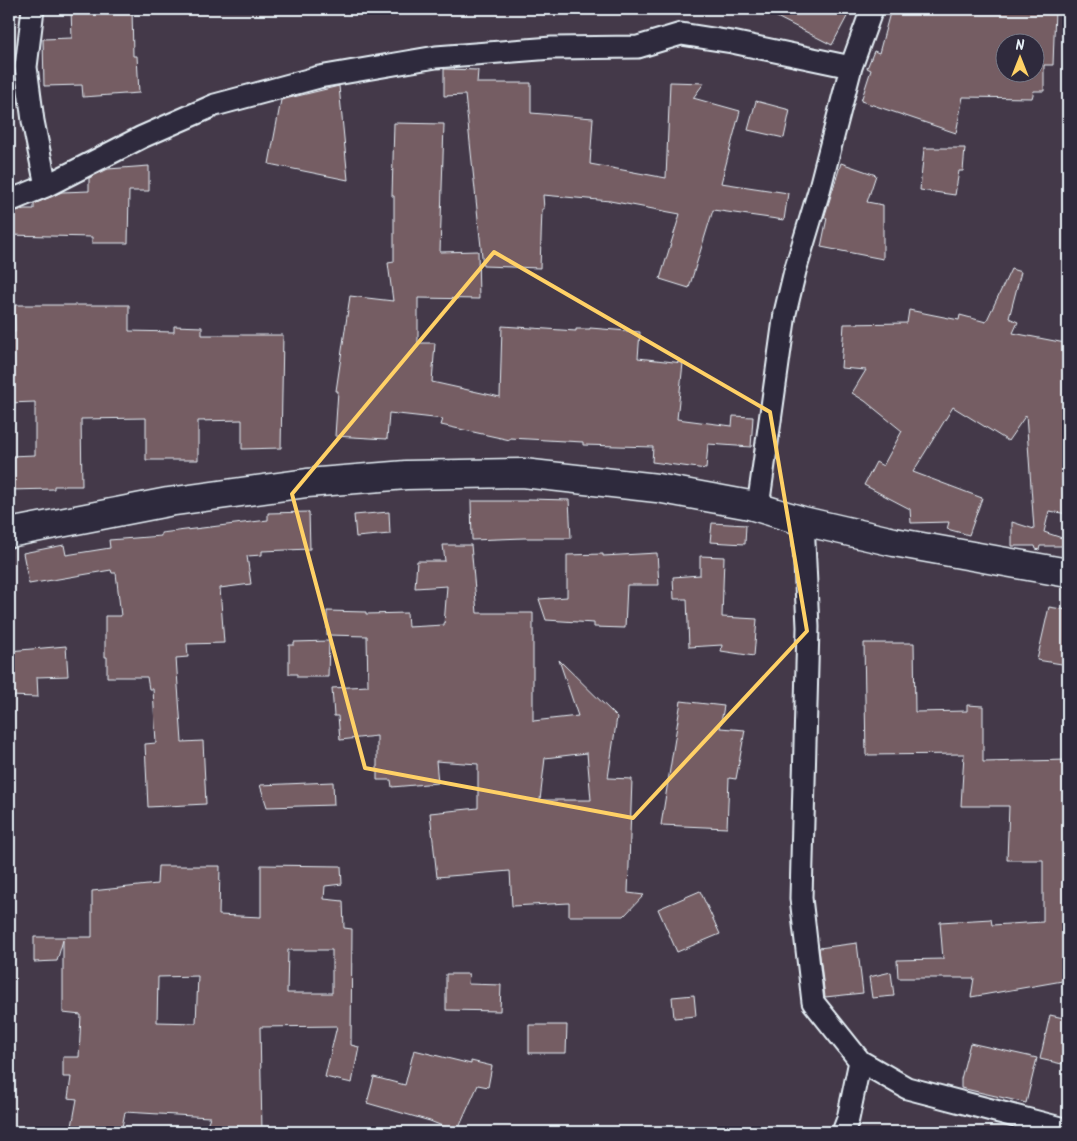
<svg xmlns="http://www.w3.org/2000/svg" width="1077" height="1141" font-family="Kalam,sans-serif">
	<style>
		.building { fill: #745d64; stroke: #e8f1f8; fill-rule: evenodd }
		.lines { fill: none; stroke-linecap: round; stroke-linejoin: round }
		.street-casing { stroke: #e8f1f8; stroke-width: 25 }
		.secondary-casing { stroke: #e8f1f8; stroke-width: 31 }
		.street { stroke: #2f2a3d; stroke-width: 21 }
		.secondary { stroke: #2f2a3d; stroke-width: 28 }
		.marked { fill: none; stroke: #ffd166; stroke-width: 4; stroke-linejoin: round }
	</style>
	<rect width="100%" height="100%" fill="#443949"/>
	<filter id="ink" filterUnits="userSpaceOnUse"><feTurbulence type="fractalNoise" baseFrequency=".02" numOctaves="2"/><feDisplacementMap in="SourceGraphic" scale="10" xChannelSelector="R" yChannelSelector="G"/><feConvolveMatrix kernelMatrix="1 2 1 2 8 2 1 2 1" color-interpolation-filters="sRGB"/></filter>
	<g filter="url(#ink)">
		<path class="building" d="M71,9H132L133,56H137L139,93L83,97L82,85L44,86L43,39L72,38Z
			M761,9H851L832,45Z
			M891,9H1055L1053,65H1044V91H1034L1032,98L963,97L956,133L861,101L871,70L867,68L874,51L879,53ZM1004,42H1034V72H1004Z
			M444,69L478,70L477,83H531V113L593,118L590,164L666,178L670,82L704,83L693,98L740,111L721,183L788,193L784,220L713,210L689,288L660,279L680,214L610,201L543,195L544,209H542L540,268L483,266L465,95L444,96Z
			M339,86L348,180L269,164L281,100Z
			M756,101L790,110L784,138L748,130Z
			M394,123L444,124L440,252L478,251L479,299L418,298V343H435L432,382L500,397L502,326L576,331V329H590V328L640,332L638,358L683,363L677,419L732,426L733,416L753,417L751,447L708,444L706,469L652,462L653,447L583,445V442L510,438V440L441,425L443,419L389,413L387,439L335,436L338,391H336L350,296L393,301L388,263L394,262V196H392Z
			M924,148H965L963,171H959L955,195L920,190Z
			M841,163L876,175L867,202L883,205V259L821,247L827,218H824Z
			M149,166V191H129L128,243H92V237L9,235V213L24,209H34V204L62,192L89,191V178L108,169Z
			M1011,269L1021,272L1009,318L1018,322L1013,333L1065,343L1064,350L1068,351V514L1049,511L1044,532L1068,540V546H1040L1039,550L1036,549L1035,546H1012V522L1034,529L1026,415L1008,441L953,407L913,472L982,498L969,535L947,529L949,522L911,523L910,509L864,485L876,462L883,466L902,431L865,401L852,393L866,370L841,368L844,324L907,323L909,310L959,320L960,315L986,322Z
			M14,305H129V331L174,332V326L202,327V335H283L281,448L242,449V420L198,421V460H146V418L81,419L82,486H54V489L9,490V456L35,455V402L9,403V332H15Z
			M528,499L569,500L571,538H524L472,540L471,501H528Z
			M309,512L310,549L262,551V555L247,556L251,584L220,588L224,643L187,644L188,657L176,658L182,742L203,741L206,804L148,807L145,744L156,743L153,689H149L147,677H107V657H105V616H121L116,573H112L111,570L29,584L23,553L64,545L66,555L110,548L109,540L161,536V533L268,520V513Z
			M389,512L390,534L356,537L354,515Z
			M712,523L746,525L745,544L710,542Z
			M443,545H471L477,613H533V721L578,716L559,660L617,717L608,778L632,779L628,893L644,895L624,916H569V903L512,906L510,871L437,877L430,813L478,808V764L436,761L438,783L392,787L391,780H377V736L340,740L338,716H334L332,688L368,686L367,636L327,635V611L366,612V614L407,613L408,627L444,625L447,586L415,588L417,561H445ZM587,753L591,800H540L545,758Z
			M657,553L659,585H627L625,628L594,627V623L546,620L539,599L567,597V555L603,554V556Z
			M700,556L724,557L722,617L757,619L754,656L721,651L722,645L689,647L687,599H674L673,577L700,575Z
			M1049,607L1068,610V665L1037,660Z
			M329,641L328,677H297V674H289V645H294V642Z
			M864,643H914L915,712L967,711V705L983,706V762L1068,760V980L971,997L974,978H898L897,960L943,959L940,922L991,919L992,925L1043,922V860H1007L1009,806H961L964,754L866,755Z
			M66,646L68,676L37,677L38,697L9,696V651Z
			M681,701L724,706L720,728L745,730L736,779L729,778L727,828L661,825Z
			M333,782L334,805L267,807L260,785Z
			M261,865L341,866L342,884L325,886L324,899L343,901L344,928L352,929L351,1045L359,1047L352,1083L325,1077L337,1026L260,1027L262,1132H204L210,1117L125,1112L121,1132H71L77,1099L68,1098L71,1077H63V1057H79L81,1015L63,1013V940L57,961L34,962V937H92V891L157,884L158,866H220L219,915L261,917ZM288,950H332V993H287ZM198,976L196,1023L157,1022L158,977Z
			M700,891L720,934L677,952L658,909Z
			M857,943L863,993L825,997L819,948Z
			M891,972L894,996L872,998L869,977Z
			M446,974H469L468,984L501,985L500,1011L446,1010Z
			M694,995L696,1016L674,1018L672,997Z
			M1050,1015L1068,1019V1035L1062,1064L1040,1059Z
			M529,1025H567L566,1053H529Z
			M970,1043L1037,1058L1026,1103L961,1088V1079Z
			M414,1050L471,1064V1061L492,1066L488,1087L478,1085L457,1132L430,1121L367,1103L374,1077L405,1085Z"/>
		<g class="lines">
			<defs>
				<path id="street" d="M33,9L26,67L33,121L46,186
					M9,201L46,186L142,137L215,105L319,77L436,57L552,48L638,47L681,34L732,42L851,67
					M758,507L785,313L795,271L819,191L851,67L872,9
					M803,521L808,627L801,898L813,1002L860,1061L907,1088L1068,1130
					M843,1132L848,1119L860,1061"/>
				<path id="secondary" d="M9,533L168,502L307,483L406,475L523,473L657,488L750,505L803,521L894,542L1068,573"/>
			</defs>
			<use href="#street" class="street-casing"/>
			<use href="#secondary" class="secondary-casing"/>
			<use href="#street" class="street"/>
			<use href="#secondary" class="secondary"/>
		</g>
	</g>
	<path class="marked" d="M494,252L770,412L807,631L633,818L365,768L292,494Z"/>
	<rect width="1077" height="1141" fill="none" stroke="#2f2a3d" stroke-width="30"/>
	<rect x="15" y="15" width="1047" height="1111" fill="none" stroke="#e8f1f8" stroke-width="2" filter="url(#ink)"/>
	<g transform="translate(1020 58)"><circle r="24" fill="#2f2a3d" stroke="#797a88"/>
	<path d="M0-4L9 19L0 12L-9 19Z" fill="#ffd166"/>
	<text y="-8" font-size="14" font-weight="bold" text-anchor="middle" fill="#e8f1f8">N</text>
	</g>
</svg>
